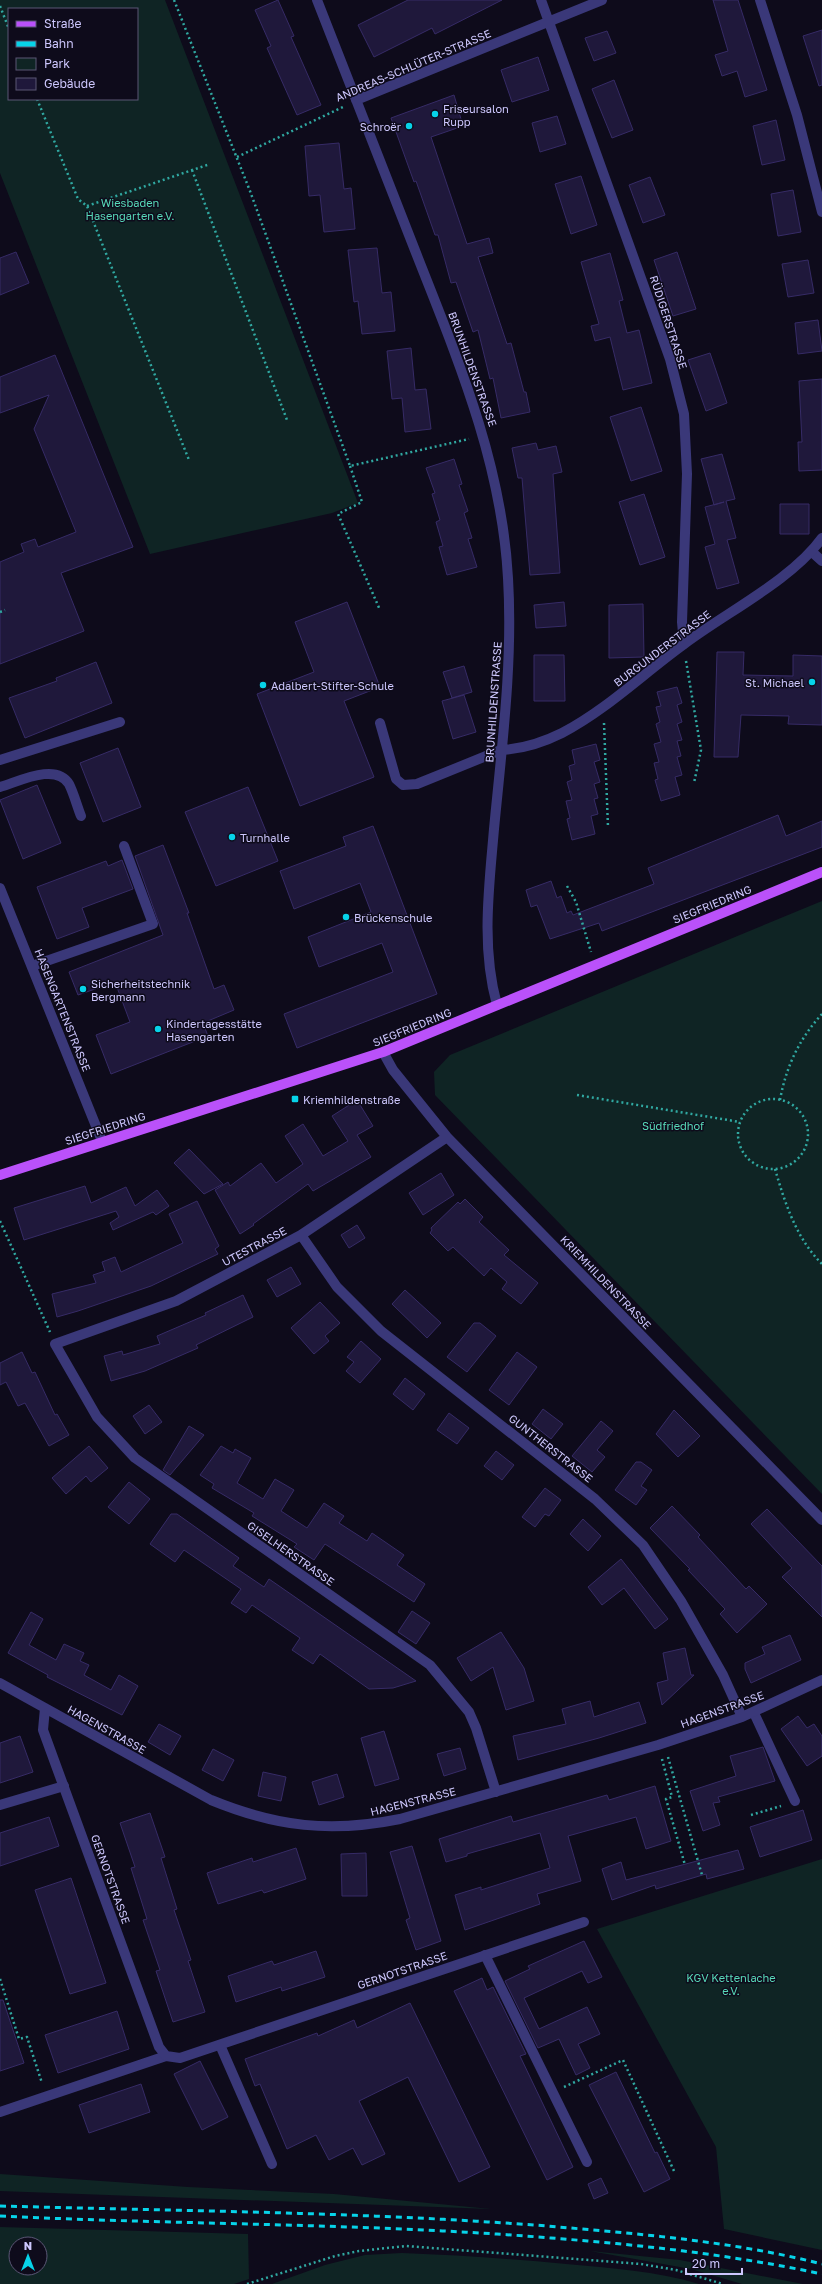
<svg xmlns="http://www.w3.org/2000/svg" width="822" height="2284" font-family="'Golos Text',sans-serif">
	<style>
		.green { fill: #0f2424; fill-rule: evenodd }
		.building { fill: #1f183b; stroke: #362b66 }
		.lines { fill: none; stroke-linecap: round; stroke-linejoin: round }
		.path { stroke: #30a8a1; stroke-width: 2.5; stroke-dasharray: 2 3; stroke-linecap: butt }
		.lane { stroke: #3a3879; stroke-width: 10 }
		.street { stroke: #3a3879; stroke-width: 10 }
		.primary { stroke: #ba51fa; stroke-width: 10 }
		.rail { stroke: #07d3e9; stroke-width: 3; stroke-dasharray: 6 5; stroke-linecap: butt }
		.poi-dot { fill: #07d3e9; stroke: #0e0b1b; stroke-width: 1.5 }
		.labels { text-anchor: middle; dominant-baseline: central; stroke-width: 3; stroke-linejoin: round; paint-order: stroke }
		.street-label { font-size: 11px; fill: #cdc7fd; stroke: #0e0b1b }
		.poi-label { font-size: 11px; fill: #cdc7fd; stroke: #0e0b1b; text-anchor: start }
		.park-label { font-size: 11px; fill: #57d9b8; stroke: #0e0b1b }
	</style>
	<rect width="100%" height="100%" fill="#0e0b1b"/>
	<path class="green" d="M0,0H165L358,503L332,513L150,554L0,173ZM9,9H137V99H9Z
		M822,901V1494L435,1095L434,1072L450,1055Z
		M822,1859V2250L724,2229L716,2147L597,1929Z
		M0,2174L188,2187L334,2194L491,2209L0,2191Z
		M0,2227L248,2234L249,2279L234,2284H0ZM16,2244H40V2268H16Z
		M590,2251L680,2260L803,2284H742L691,2269Z
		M402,2253C457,2255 511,2259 566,2264C611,2268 656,2271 699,2284H272L325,2265L365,2255Z"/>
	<path class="building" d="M278,0L294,36L291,37L321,105L297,115L267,48L271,46L255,10Z
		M408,0H502L435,34L432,28L374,57L358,25Z
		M713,0H738L767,90L745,97L737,71L722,76L715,55L728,51Z
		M822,30V85L819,86L803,36Z
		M607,31L616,53L594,61L585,38Z
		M538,57L549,90L512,102L501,70Z
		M614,80L633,130L612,138L592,89Z
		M454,95L463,126L431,137L467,244L489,238L493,253L478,257L507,344L511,343L524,392H526L530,412L501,418L493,378L490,379L478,330L473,332L456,282L451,283L438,235H435L416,181L414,182L391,118Z
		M557,116L566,144L540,152L532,123Z
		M776,120L785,160L762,165L753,126Z
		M339,143L344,189L351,188L355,229L324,232L320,195L309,196L305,146Z
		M581,176L597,225L571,234L555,184Z
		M650,177L665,215L643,223L629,185Z
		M793,190L801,232L778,236L771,194Z
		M377,248L382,293L391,292L395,331L362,334L358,301L354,302L348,250Z
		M16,252L29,283L0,295V258Z
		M677,252L696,309L673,316L654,260Z
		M610,253L623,300L619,301L627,333L639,330L652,383L623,390L610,337L595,341L591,326L599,324L581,262Z
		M808,260L814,293L788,297L782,264Z
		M818,320L822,351L798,354L795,323Z
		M411,348L415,390L426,389L431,429L405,432L402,398L392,399L387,351Z
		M710,353L727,403L706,411L688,360Z
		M55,355L133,547L61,573L84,631L0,664V562L24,552L21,544L35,539L38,547L76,532L34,429L49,395L0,413V377Z
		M822,379V470L799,471L798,442H802L799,381Z
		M641,407L662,471L631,481L610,417Z
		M536,443L538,450L556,446L562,472L553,474L560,573L530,575L522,478H518L512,448Z
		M722,454L735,499L726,501L736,538L727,540L739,583L717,589L705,547L715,544L705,507L724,502L714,505L701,459Z
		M454,459L462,484L459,485L468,511L464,513L472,538L468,539L477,567L447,575L439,547L443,546L436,522L440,520L432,494L435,493L426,468Z
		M644,494L665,557L640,565L619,502Z
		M780,504H809V534H780Z
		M347,602L380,687L344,701L374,777L300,806L257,694L314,672L295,622Z
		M564,602L566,626L536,628L534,605Z
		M643,604L644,657L609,658V605Z
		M717,652H744L743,675L793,676V655L822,656V725L788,724L789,716L741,715L738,757H714Z
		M534,655H564L565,701H534Z
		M96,662L112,703L25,738L9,698L57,681L56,678Z
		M464,666L472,692L452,698L443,672Z
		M677,687L682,703L677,705L682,722L677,724L682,740L677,741L681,756L677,757L682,775L675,777L680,795L661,801L655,780L658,779L654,763L659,762L654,744L661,742L656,724L660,722L656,707L661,706L657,692Z
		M464,695L476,732L453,739L442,701Z
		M596,744L600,760L594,762L600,782L594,784L598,798L594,799L598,814L591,816L595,834L572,840L567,819L570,818L566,801L572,800L567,782L572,780L569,766L575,764L572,750Z
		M118,748L141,807L103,822L80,763Z
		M37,785L61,843L23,859L0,800Z
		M248,787L278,861L216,886L185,812Z
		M778,815L786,836L822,821V847L602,931L599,923L550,939L537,905L531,907L526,890L551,881L557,898L561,896L567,913L571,911L573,915L654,884L648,868Z
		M373,826L437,994L297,1048L284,1014L393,972L382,943L319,967L308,937L371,912L360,883L294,909L280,871L346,846L343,837Z
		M163,845L189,913H187L214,989L224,985L234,1010L203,1023L208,1036L111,1074L96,1035L130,1022L115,982L78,995L69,972L163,935L135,856Z
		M122,860L133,889L82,908L89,927L57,939L37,887L106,861L108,866Z
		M357,1100L373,1126L357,1135L371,1157L313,1191L308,1184L253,1224L254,1225L240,1234L215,1190L228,1182L230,1186L261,1163L276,1183L303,1164L285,1136L303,1124L323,1156L348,1141L332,1116Z
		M189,1149L223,1184L204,1194L174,1163Z
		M441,1173L454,1195L423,1215L409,1193Z
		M85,1186L91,1203L126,1187L135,1206L157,1190L169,1206L156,1215L153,1212L113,1230L110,1223L119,1217L116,1211L24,1240L14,1208Z
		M465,1199L483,1217L479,1222L509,1250L504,1255L538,1283L521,1304L502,1289L507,1282L491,1268L484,1276L453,1247L448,1251L430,1233L432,1230L431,1228L458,1202L460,1204Z
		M197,1201L219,1246L215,1249L218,1254L151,1286L78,1311L57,1317L52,1294L96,1283L93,1275L105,1271L102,1262L115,1257L121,1272L183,1243L169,1214Z
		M357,1225L365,1238L349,1248L341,1235Z
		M291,1267L301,1284L277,1297L267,1280Z
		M405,1290L441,1323L427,1338L392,1304Z
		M243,1295L253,1317L196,1345L198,1348L145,1371L111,1381L104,1356L122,1351L123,1355L160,1344L157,1336L206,1315L205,1313Z
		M320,1302L340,1323L325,1336L329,1341L314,1354L291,1328Z
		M474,1323H480L496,1336L467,1372L447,1357Z
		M361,1341L381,1359L360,1383L346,1371L354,1362L347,1357Z
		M22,1352L32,1373L35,1372L55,1415L57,1414L69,1435L49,1446L25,1403L18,1406L6,1382L0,1385V1363Z
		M517,1352L537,1367L509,1405L489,1390Z
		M405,1378L425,1394L413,1410L393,1394Z
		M149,1405L162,1422L145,1434L133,1416Z
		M543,1409L563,1424L551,1439L532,1424Z
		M674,1410L700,1436L678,1457L656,1434Z
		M449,1413L469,1428L457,1444L437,1430Z
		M601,1421L613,1431L597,1450L605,1457L592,1472L572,1456Z
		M189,1426L204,1435L170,1475L163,1470Z
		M89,1446L108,1468L91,1482L86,1476L66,1494L52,1478Z
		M221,1446L233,1453L235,1449L251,1458L237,1483L263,1499L275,1479L294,1490L281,1511L307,1528L324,1503L344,1516L339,1523L367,1541L372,1533L404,1555L397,1565L425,1584L414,1602L325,1544L314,1560L294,1547L297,1544L252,1516L254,1513L212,1488L214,1484L200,1475Z
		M496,1451L514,1465L502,1480L484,1466Z
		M636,1462H641L652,1470L641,1486L647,1490L636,1505L615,1490Z
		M129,1482L150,1499L129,1524L108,1507Z
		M545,1488L561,1500L549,1516L545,1514L535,1527L522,1517Z
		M672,1506L700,1535L698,1537L746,1589L749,1586L767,1604L737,1633L720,1614L725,1609L688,1570L690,1569L650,1528Z
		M767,1509L822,1566V1617L782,1577L792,1568L751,1524Z
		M171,1514H177L239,1558L233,1566L264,1587L269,1579L416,1681L393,1688L369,1689L320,1654L313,1664L292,1650L300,1638L252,1605L246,1613L231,1603L241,1589L184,1550L175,1562L150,1544Z
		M583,1519L601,1536L588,1551L570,1534Z
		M621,1559L668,1619L655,1629L624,1588L602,1605L588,1587Z
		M412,1611L430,1623L416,1644L398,1632Z
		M31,1612L43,1619L29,1645L56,1660L64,1644L84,1653L80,1661L89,1665L84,1675L111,1690L119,1675L138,1686L122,1715L47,1677L48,1675L8,1653Z
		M501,1632L524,1668L534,1701L506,1710L493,1667L471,1681L457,1658Z
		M790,1635L801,1660L751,1683L745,1669V1663L765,1654L762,1647Z
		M685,1648L691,1675H694L662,1705L657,1683L668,1680L663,1653Z
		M590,1701L594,1717L639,1702L646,1723L599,1738L518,1760L513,1736L566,1724L562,1709Z
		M798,1716L807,1728L814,1724L822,1736V1756L807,1766L781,1729Z
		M159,1724L181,1736L170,1755L148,1742Z
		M384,1731L399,1779L375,1786L361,1738Z
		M20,1736L33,1772L0,1783V1743Z
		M763,1747L775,1781L718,1797L720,1802L713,1803L720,1825L703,1831L690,1791L736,1776L730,1756Z
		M460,1748L466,1769L444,1776L437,1754Z
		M213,1749L234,1760L223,1781L202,1770Z
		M263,1772L286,1777L281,1801L258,1796Z
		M337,1774L344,1797L319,1805L312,1782Z
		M655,1786L671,1841L646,1849L636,1817L568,1836L581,1881L537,1894L540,1904L465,1930L455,1895L481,1887V1890L550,1868L540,1833L467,1854V1856L446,1862L439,1839L511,1816L513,1822L607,1795L609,1800Z
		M803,1810L812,1840L760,1857L750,1827Z
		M150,1813L165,1857L161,1858L177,1909L174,1910L191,1960L188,1961L205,2012L173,2022L156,1971L160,1970L143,1920L147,1919L131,1868L135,1867L120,1823Z
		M49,1817L59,1846L0,1866V1833Z
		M412,1846L441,1941L416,1950L406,1920L410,1918L390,1852Z
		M296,1848L306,1879L264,1893L262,1890L218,1904L207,1873L252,1858L253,1862Z
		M738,1850L744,1869L707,1879L706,1874L656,1889L655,1885L612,1900L602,1869L621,1862L626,1880Z
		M366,1853L367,1896H342L341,1854Z
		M71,1878L106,1983L70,1994L35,1890Z
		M584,1941L602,1977L588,1983L582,1971L524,1998L539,2029L587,2007L600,2034L578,2044L590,2068L576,2075L559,2039L538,2048L505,1981L530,1969L528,1966Z
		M316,1951L325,1977L282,1991L281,1987L236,2002L228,1976L272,1961L274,1965Z
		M482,1978L487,1990L493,1987L526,2054L520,2056L573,2167L547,2180L454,1991Z
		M0,2000H3L24,2063L0,2071Z
		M410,2003L490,2167L459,2182L408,2077L359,2101L385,2154L362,2165L353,2148L329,2160L316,2135L287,2149L260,2084L255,2086L245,2059L317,2033L318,2036L354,2020L357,2028Z
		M117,2011L129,2049L58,2073L45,2035Z
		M200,2061L228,2117L202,2130L174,2074Z
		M616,2072L655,2153L657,2152L670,2179L644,2192L589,2085Z
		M141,2084L150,2112L89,2133L79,2105Z
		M601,2178L608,2193L594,2199L588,2184Z"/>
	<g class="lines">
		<path class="path" d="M174,0L250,191L350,466L469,439
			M0,6L9,29
			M37,99L78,199L87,206L189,460
			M237,157L343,107
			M192,170L287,420
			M87,206L210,164
			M350,466L362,502L338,514L380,610
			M0,612L5,610
			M686,661L701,750L694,783
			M604,723L608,827
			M567,886L576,902L591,952
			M577,1095L740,1122
			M738 1134a35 35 0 1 1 70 0a35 35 0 1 1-70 0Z
			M780,1100C786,1067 799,1039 822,1014
			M775,1169C785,1203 796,1238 822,1264
			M0,1221L50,1332
			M668,1757L702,1875
			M662,1759L672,1797L666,1799L685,1865
			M751,1815L781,1806
			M0,1979L19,2039L27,2037L42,2083
			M564,2087L623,2060L674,2171
			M247,2284L335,2256L359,2251L406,2246L641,2264L676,2270L723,2284"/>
		<path class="lane" d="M812,552L822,561
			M380,723L396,779L403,785L417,784L501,750
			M0,760L120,722
			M0,787C18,782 56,762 69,784C74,794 77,806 81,816
			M32,966L153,924L124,846
			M754,1713L795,1801
			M0,1805L64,1786
			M485,1955L587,2162
			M220,2045L272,2164
			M0,2112L166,2056"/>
		<path class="street" d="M317,0C350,86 384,172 418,258C459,362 502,465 508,578C513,662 502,745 494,829C489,888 481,947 497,1005
			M541,0L670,359L684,414L687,474L682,622L684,644
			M760,0L797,115L822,212
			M356,100L602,0
			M501,750C524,749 542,743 562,733C606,710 643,674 683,645C725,613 792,580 822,538
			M0,888L102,1141
			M383,1052L393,1070L447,1137L822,1520
			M447,1137L301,1235L176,1301L55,1344L97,1417L135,1458L430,1665L469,1712L476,1728L496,1792
			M301,1235L337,1287L381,1331L595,1499L643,1545L681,1601L723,1675L742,1717
			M0,1683L211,1800C277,1827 331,1833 400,1819L658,1745L742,1717L822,1680
			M45,1708L43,1730L159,2047L166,2056L180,2058L584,1922"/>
		<path class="primary" d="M0,1175L383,1052L822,872"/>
		<path class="rail" d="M0,2206C182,2211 365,2212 547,2226C639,2234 732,2241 822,2264
			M0,2216C184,2225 368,2223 551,2238C642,2245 733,2255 822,2274"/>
	</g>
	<g class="poi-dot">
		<circle cx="435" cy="114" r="4"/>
		<circle cx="409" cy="126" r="4"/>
		<circle cx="812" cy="682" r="4"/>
		<circle cx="263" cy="685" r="4"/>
		<circle cx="232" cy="837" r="4"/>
		<circle cx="346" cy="917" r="4"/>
		<circle cx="83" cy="989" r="4"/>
		<circle cx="158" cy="1029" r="4"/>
		<rect x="291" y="1095" width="8" height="8" rx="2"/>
	</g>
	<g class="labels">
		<g class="street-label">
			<text transform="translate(413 65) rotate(-23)">ANDREAS-SCHLÜTER-STRASSE</text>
			<text transform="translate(669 322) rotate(72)">RÜDIGERSTRASSE</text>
			<text transform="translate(473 369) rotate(70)">BRUNHILDENSTRASSE</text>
			<text transform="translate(662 648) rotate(-37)">BURGUNDERSTRASSE</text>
			<text transform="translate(493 702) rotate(-86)">BRUNHILDENSTRASSE</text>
			<text transform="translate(712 904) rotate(-22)">SIEGFRIEDRING</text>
			<text transform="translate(63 1010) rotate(68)">HASENGARTENSTRASSE</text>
			<text transform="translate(412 1027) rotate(-22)">SIEGFRIEDRING</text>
			<text transform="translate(105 1128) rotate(-18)">SIEGFRIEDRING</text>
			<text transform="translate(254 1246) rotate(-28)">UTESTRASSE</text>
			<text transform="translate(606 1282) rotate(46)">KRIEMHILDENSTRASSE</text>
			<text transform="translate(551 1448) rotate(38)">GUNTHERSTRASSE</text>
			<text transform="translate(291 1553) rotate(35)">GISELHERSTRASSE</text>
			<text transform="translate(722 1709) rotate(-20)">HAGENSTRASSE</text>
			<text transform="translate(107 1729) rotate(29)">HAGENSTRASSE</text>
			<text transform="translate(413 1801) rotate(-14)">HAGENSTRASSE</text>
			<text transform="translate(111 1879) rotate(70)">GERNOTSTRASSE</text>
			<text transform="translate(402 1970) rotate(-19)">GERNOTSTRASSE</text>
		</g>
		<g class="poi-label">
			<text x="443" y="108">Friseursalon<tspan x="443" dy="13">Rupp</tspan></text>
			<text x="401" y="126" text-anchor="end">Schroër</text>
			<text x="804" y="682" text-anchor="end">St. Michael</text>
			<text x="271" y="685">Adalbert-Stifter-Schule</text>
			<text x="240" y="837">Turnhalle</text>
			<text x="354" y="917">Brückenschule</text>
			<text x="91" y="983">Sicherheitstechnik<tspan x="91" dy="13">Bergmann</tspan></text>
			<text x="166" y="1023">Kindertagesstätte<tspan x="166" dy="13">Hasengarten</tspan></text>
			<text x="303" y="1099">Kriemhildenstraße</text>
		</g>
		<g class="park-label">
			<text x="130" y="202">Wiesbaden<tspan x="130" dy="13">Hasengarten e.V.</tspan></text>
			<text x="673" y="1125">Südfriedhof</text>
			<text x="731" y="1977">KGV Kettenlache<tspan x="731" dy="13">e.V.</tspan></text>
		</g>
	</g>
	<rect x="8" y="8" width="130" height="92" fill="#0e0b1b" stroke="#5a5675"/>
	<rect x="16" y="21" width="20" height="6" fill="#ba51fa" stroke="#5a5675"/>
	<text x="44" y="28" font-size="12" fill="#cdc7fd">Straße</text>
	<rect x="16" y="41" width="20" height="6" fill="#07d3e9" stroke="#5a5675"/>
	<text x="44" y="48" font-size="12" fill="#cdc7fd">Bahn</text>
	<rect x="16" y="58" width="20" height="12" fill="#0f2424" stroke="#5a5675"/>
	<text x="44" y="68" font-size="12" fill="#cdc7fd">Park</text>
	<rect x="16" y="78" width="20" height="12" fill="#1f183b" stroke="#5a5675"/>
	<text x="44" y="88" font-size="12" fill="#cdc7fd">Gebäude</text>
	<g transform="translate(28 2256)"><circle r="19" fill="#0e0b1b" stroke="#5a5675"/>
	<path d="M0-3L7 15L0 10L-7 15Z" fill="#07d3e9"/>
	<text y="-6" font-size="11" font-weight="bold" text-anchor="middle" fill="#cdc7fd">N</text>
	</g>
	<path d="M686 2268v6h56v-6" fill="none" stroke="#cdc7fd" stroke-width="2"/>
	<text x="692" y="2268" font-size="12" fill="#cdc7fd" stroke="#0e0b1b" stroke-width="3" paint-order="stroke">20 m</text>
</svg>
